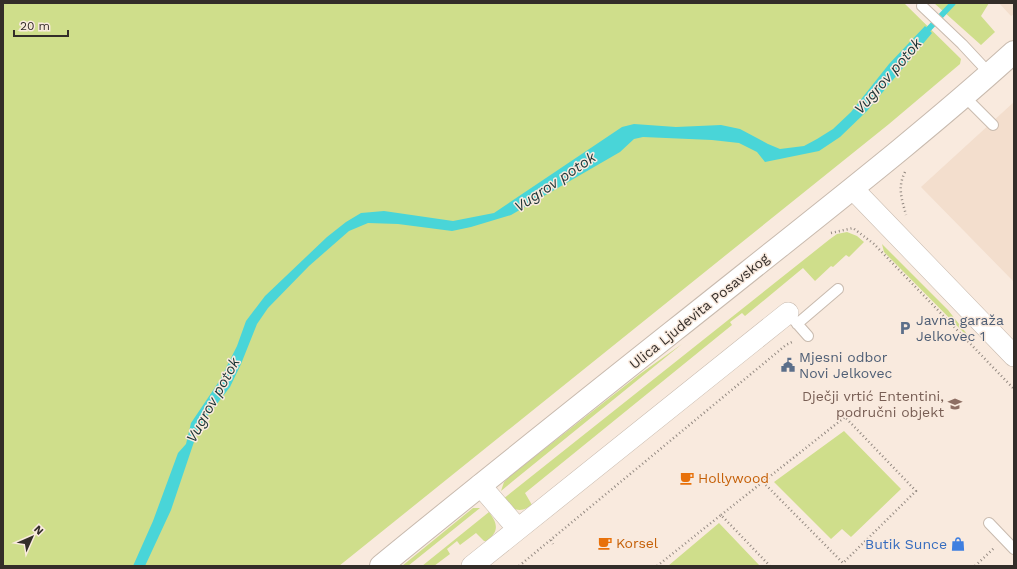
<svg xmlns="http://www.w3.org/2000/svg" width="1017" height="569" font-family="'Work Sans',sans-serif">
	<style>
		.built { fill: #f3decd }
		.green { fill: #cfde8b }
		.water { fill: #49d5d8 }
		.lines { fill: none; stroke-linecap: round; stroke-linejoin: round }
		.stream { stroke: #49d5d8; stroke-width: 5.5 }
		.lane-casing { stroke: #c8baae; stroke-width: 12 }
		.street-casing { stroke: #c8baae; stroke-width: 22 }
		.secondary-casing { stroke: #c8baae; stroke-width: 24 }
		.path { stroke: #938981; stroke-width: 2.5; stroke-dasharray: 1 3; stroke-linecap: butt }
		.lane { stroke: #fff; stroke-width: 10 }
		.street { stroke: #fff; stroke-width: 21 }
		.secondary { stroke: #fff; stroke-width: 22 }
		.labels { text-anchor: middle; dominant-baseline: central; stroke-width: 3; stroke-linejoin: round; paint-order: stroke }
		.street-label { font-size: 14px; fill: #332d29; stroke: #f9eade }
		.service-label { font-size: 14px; fill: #4e5e75; stroke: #f9eade; text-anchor: start }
		.education-label { font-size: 14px; fill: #785e54; stroke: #f9eade; text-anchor: end }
		.food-label { font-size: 14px; fill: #c56008; stroke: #f9eade; text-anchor: start }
		.shop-label { font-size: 14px; fill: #366cbe; stroke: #f9eade; text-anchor: end }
		.water-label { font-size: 15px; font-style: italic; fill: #1e3536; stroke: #f9eade }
	</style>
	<rect width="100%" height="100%" fill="#f9eade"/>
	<path class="built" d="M999,3H1014V14L1011,16Z
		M1014,102V282L921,187Z"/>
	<path class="green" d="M3,3H904L961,59L960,64L889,124L339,566H3Z
		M934,3H989L981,16L995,32L981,45Z
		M847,232L857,236L864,242L849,257L846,255L833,267L831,266L815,281L803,268L745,316L742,313L730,322L732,325L525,493L532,505C519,514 513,510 503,499L830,239L837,234Z
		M882,244L948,310L974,343L884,252Z
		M682,344L513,481L501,491L504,482L510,476L640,374Z
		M844,431L901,489L851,537L842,529L831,539L774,482Z
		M473,508H480L408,566H402Z
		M489,512C498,524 499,531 487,541H484L476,533L460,545L457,541L447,549L450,554L434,566H422Z
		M719,523L760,566H668Z"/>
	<path class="water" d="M925,26L932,33L867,111L840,137L819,151L765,162L757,152L739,143L712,140L643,137L634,139L620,152L511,215L471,227L452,231L398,224L368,223L349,231L309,266L268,308L257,324L241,364L230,387L199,427L171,510L145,566H133L153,521L178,453L186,444L191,423L220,380L237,346L246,321L265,296L327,237L346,222L361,213L384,211L453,221L494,213L622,127L634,124L676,127L721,125L740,129L768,144L780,149L804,146L817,139L833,129L851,112L889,64Z"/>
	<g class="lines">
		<path class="stream" d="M923,35L953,3"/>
		<defs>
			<path id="lane" d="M922,6L962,44L990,74
				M964,96L993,125
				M793,319L808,336
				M797,324L838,289
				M989,523L1014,549"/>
			<path id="street" d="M853,189L1014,356
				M480,485L518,529
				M472,566L788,313"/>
			<path id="secondary" d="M381,566C503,466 626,369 749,271C838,200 929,129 1014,52"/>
		</defs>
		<use href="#lane" class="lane-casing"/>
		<use href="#street" class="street-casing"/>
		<use href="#secondary" class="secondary-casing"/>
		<path class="path" d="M905,172C897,188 902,199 906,215
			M831,233L853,228L874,244L1014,389
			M721,515L845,417L916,491L843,563L763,482
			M551,540L553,544
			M519,566L786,345L794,341
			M657,566L721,515L770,566
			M975,566L994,548"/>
		<use href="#lane" class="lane"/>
		<use href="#street" class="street"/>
		<use href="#secondary" class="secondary"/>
	</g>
	<defs>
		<symbol id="parking-bare" viewBox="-9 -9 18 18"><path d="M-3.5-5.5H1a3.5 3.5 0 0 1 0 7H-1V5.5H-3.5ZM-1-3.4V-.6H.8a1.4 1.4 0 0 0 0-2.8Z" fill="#5c6f8a" stroke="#f9eade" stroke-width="2.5" paint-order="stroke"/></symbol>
		<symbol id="civic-bare" viewBox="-9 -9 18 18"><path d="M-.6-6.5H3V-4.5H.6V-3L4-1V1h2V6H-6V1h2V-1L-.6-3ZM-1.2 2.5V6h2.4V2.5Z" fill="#5c6f8a" stroke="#f9eade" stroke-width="2.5" paint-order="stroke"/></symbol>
		<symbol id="school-bare" viewBox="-9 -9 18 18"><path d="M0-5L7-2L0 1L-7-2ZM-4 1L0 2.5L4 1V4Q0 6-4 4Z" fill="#8d6e63" stroke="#f9eade" stroke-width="2.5" paint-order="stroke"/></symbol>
		<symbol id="cafe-bare" viewBox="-9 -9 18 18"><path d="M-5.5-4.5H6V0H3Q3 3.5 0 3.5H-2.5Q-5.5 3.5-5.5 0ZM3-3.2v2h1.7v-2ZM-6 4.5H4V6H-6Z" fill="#e8710a" stroke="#f9eade" stroke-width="2.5" paint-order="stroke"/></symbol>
		<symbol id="shop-bare" viewBox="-9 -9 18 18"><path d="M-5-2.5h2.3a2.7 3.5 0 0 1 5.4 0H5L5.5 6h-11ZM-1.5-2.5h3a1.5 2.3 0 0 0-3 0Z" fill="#3f7fe0" stroke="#f9eade" stroke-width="2.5" paint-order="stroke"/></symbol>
	</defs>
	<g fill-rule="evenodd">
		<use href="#parking-bare" x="895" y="318" width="20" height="20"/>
		<use href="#civic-bare" x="778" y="355" width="20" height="20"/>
		<use href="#school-bare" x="945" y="394" width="20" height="20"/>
		<use href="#cafe-bare" x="677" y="468" width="20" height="20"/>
		<use href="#cafe-bare" x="595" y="533" width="20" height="20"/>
		<use href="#shop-bare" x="948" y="534" width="20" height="20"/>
	</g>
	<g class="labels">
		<g class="street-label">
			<text transform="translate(699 311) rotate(-39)">Ulica Ljudevita Posavskog</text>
		</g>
		<g class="service-label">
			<text x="916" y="320">Javna garaža<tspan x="916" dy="16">Jelkovec 1</tspan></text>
			<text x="799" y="357">Mjesni odbor<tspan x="799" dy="16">Novi Jelkovec</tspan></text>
		</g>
		<g class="education-label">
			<text x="944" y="396">Dječji vrtić Ententini,<tspan x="944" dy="16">područni objekt</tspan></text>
		</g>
		<g class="food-label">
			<text x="698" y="478">Hollywood</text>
			<text x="616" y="543">Korsel</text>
		</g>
		<g class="shop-label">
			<text x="947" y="544">Butik Sunce</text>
		</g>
		<g class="water-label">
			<text transform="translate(888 76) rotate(-49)">Vugrov potok</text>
			<text transform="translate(555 182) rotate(-34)">Vugrov potok</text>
			<text transform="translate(213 400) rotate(-61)">Vugrov potok</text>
		</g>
	</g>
	<rect width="1017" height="569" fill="none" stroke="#332d29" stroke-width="8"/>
	<g transform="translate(32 537) rotate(45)" stroke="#f9eade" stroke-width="3" paint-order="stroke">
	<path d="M0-3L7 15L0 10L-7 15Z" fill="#332d29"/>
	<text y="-6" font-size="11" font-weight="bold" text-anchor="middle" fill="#332d29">N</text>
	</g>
	<path d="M14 30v6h54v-6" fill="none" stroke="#332d29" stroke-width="2"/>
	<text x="20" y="30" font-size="12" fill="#332d29" stroke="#f9eade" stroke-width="3" paint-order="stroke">20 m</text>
</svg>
